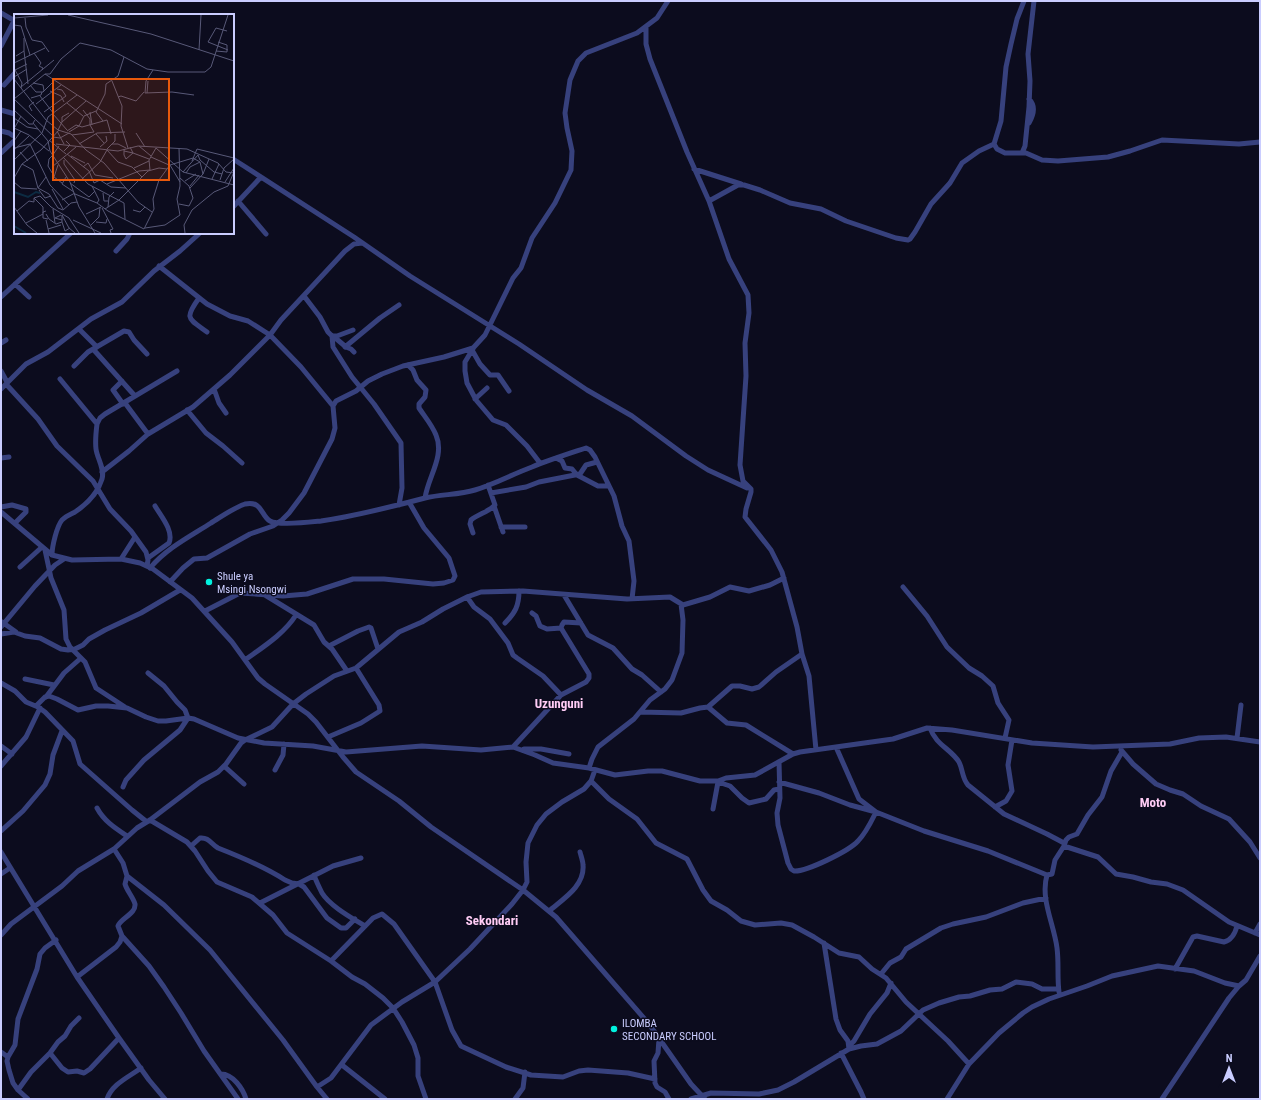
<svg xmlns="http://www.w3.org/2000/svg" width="1261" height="1100" font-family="'Roboto Condensed',sans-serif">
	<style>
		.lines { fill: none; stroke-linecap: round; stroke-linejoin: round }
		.minor { stroke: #37417d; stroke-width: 5 }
		.poi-dot { fill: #02f2df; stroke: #0c0c1e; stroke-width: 1.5 }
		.labels { text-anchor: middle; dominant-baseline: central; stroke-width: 3; stroke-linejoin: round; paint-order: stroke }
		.poi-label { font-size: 11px; fill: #cacdff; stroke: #0c0c1e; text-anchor: start }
		.quarter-label { font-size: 13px; font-weight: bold; fill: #ffccf5; stroke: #0c0c1e }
		.inset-river { fill: none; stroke: #0c2b42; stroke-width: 2 }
		.inset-road { fill: none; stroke: #585978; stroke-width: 1 }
		.view { fill: #e8590c; fill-opacity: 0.15; stroke: #e8590c; stroke-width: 2 }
		.inset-edge { fill: none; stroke: #cacdff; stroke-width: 2 }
	</style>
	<rect width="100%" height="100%" fill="#0c0c1e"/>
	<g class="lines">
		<path class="minor" d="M1024,1L1017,19L1011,44L1006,67L1001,121L994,144L997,149L1005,153H1026L1042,160L1058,161L1108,157L1130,151L1162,140L1239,144L1260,142
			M1,13L15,21
			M646,27V44L650,59L687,152L709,201L729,259L748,295L749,313L745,343L746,376L740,465L743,481L751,489V492L746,509L745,517L771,550L782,572L797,627L802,654L809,676L816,750
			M1,46L14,21
			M4,85L15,73
			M1,110L15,114
			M1029,123C1033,116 1036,106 1029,99
			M1,131L9,133L15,137
			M1,153L15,140
			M1022,153L1025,146L1029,107L1030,81L1028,54L1034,1
			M233,159L354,237L410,276L519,344L587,390L632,416L686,456L708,470L747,488
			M694,169L741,184
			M238,201L266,234
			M709,201L738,185H744L760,190L790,203L821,209L846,221L896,238L908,240L910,239L915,232L931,204L950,183L962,163L979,151L994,144
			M233,207L261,177
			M116,251L127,239L130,233
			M159,266L207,304L230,316L248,321L270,335L301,367L333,406
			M15,284L29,297
			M304,296L320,317L328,332L332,336H337L353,330
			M1,297L71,233
			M199,298C184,319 188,318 207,332
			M79,329L97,347
			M332,336L333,347L352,377L374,404L401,443L402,488L399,505
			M333,336L346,347L351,349L354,352
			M1,343L6,340
			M345,347L380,318L399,305
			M93,349L135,396
			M472,350L480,364L490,375H498L509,391
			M408,365L413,370L417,380L426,390L425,397L419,404V408C425,417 432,425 436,435C445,456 428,477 425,498
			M74,366L88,352L124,331L129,332L134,340L147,354
			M1,371L7,382
			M60,379L97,424
			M122,381L113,390L123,404
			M6,384L38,419L57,446L93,481L110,509L131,531L146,552L148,560L147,566
			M1,389L26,364L48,352L91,319L122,302L154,271L180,251L200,233
			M214,389L219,403L226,413
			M475,399L487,388
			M125,403L148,434
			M187,410L206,433L223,446L242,463
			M1,458L9,457
			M556,458L562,461L565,468L572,469L577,475L598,486H608
			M540,463L527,446L506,425L493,420L476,400L467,383L465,371V362L474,347L485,335L513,278L521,268L532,238L555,203L571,170L572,151L567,128L565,113L570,80L578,61L586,53L637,33L657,18L668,1
			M102,472L129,451L148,434L193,407L230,375L270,335L281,320L345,251L354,244L362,243
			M491,493L526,487L539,482L580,474L586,465L597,462
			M494,506L503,532
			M1,507L12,505L26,509V512L15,523
			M1,512L52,555L72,560L121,559L140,563L153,569L192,598L232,642L258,678L265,684L308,714L316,722L343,757L356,772L399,801L431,827L523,890L556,917L649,1024L691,1084L705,1099
			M501,527H525
			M473,533L470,524L471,520C478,514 489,512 495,505L488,485
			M45,550L51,578L64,610L66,639L70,647L85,662L96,688L125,707
			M52,555C52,546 57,526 62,520C66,516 71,514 75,512C87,504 98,492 102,479C105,469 97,458 96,449C95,441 96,432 97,424L100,418L105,414L177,371
			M148,558L169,543C174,531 161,516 155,506
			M121,559L135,537
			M20,567L42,547
			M150,568C167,548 189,537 211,523C221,517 233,508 245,504C262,500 261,516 270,521C279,526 311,522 321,521C356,516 391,507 425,498C442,494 459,495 475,490C495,484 513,474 532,467C549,460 568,454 586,448L590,450L595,457L614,496L622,526L629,541L634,581L632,599
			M170,582L183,568L194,559L207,558L250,534L273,526L282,520L289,513L304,493L332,439L335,428L333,406L336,401L356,391L368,381L382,374L403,366L444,357L473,348
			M903,587L927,616L947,647L969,668L982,676L993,686L998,703L1009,720L1005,738
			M265,595L314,625L324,642L332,649L347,671
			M564,595L588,635L613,648L632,669L642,675L661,692
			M467,597L474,607L490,619L508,643L513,655L517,658L543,676L561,695
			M205,611L240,593L283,596L307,594L353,579H384L433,584L444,583L453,580L455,576L449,558L424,528L409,502
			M532,613L536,616L540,626L547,629L561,628
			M2,622L16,632
			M505,623C515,613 519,606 519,591
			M1,627L35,586L55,565L64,559
			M1,634L14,632L25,636L40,638L61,649L68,650L75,649L83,645L89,639L105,630L141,613L180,590
			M329,646L358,631L369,627L371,628L378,649
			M245,660C263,647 284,634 296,615
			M25,679L54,685
			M1,683L15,691L26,702L38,707L45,712L73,741L80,764L132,810L147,822
			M46,697L64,673L81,658
			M36,706L45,697L49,696L57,699L78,710L96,706H108L127,708L146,717L158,721H166L188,718L194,719L238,738L264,743L313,746L346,752L422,746L481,750L513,747L535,755L553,763L589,768L615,775L648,771H662L700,781H718L726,778L755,775L793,754L800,752L893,739L927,728L952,730L1032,743L1093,747L1170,744L1199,738L1226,737L1260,742
			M708,707L732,686H740L752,689L759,687L776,672L802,654
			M641,712L681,713L700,708L708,707L727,723L746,725L793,754
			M930,728C936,745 951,749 959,762C963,770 962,778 968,785L1004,814L1047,834L1064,843
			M328,737L361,723L380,711L379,705L356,668
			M1237,738L1241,705
			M1,746L12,754
			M513,747L561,695L586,682L589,678V674L561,628L562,625L564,622L581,623
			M836,747L859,799L876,812L924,831L988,851L1047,875
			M524,749H541L569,754
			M1121,750L1133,764L1156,784L1170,790L1183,794L1201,806L1229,819L1250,842L1260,858
			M779,762L780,798L777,813L778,825L788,863L791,869L794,871C806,872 849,851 858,841C866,833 871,822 876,812L850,805L819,793L779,782
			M1,766L26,737L40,708
			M224,766L244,784
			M589,768L592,759L598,747L634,719L650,700L665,689L672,680L682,653L683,620L681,604
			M275,770L283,755L284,744
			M591,781L609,799L637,819L656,843L687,859L703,890L711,901L727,910L741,921L755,925L781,923L792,925L814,937L839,953L859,957L872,969L886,978L906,1002L948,1041L969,1064
			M715,781L730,786L742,798L749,803L766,799L774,790L779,789
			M123,787L126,780L144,760L180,730L188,718L185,710L177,702L164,686L148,673
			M995,807L1006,801L1012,791L1008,765L1012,740
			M97,808C104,821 115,828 127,836
			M713,809L718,782
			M150,820L187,842L195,851L208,871L217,882L252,897L273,915L287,933L331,961L352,977L365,984L383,998L393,1008L402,1022L414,1045L418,1058V1076L426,1099
			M1,831L23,811L45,785L50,774L53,755L62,731
			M191,846L200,838C209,837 211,844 218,848C241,857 265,867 285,880L292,883L299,884L304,887L327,918L341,928H346L355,919
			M1064,846L1098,857L1116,874L1133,877L1151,882L1167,884L1183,890L1229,922L1260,935
			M114,849L123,863L127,876L164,905L210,950L283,1040L317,1087L327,1099
			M1,852L77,977L119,1038L149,1080L165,1099
			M1,874L10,868
			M314,875C316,881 319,887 322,893C330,906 352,918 365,926
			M127,876L125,884C127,891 133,897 135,904C136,914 121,918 118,926L122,936L149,966L164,987L181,1013L204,1051L238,1099
			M260,903L333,866L361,858
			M549,911C563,899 585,886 583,865C583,861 581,856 580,852
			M1255,933L1260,924
			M1,935L11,924L62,886L78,871L114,849L137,828L150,820L200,782L218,772L226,764L241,743L245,740L272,727L293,704L306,694L334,676L356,668L399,632L422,622L443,609L467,597L481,592L523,591L627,599L670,597L683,605L710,597L730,587L749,591L770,585L784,578
			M824,943L836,1019L840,1030L848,1041L849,1049
			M331,961L373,918L382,914L394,924L435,982L452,1030L461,1046L506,1067L531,1075L563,1077L579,1071L588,1070L628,1073L655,1079
			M1175,969L1193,937L1197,936L1224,942C1232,940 1235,934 1237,926
			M881,974L890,963L901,957L906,949L941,928L953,924L986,917L1023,903L1046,898
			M77,977L116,947L120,942L122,936
			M1059,992C1057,977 1059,963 1057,948C1054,924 1040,899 1047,875L1052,874L1055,860L1064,846L1066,840L1069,837L1077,834L1088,815L1102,797L1111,771L1122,752
			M659,1039L658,1053L654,1061L655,1083L657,1087L665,1092L669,1099
			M849,1046L854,1041L870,1014L887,993L891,983
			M1,1052L8,1057
			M50,1053L62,1068L68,1072L77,1071L84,1073L90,1069L119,1038
			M841,1053L861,1092L864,1099
			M342,1065L385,1099
			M221,1074C233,1074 243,1089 246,1099
			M317,1087L331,1078L371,1025L402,1002L435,982L470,949L512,904L523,890L527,882L526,862L528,843L537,825L546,814L562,802L584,789L591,781L595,770
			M18,1090L31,1072L50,1053L58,1042L65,1036L71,1026L79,1018
			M28,1099L18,1090L13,1083L9,1070L7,1061L8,1057L15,1045L18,1019L37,969L40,954L45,948L56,940
			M107,1099C112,1084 129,1077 141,1068
			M515,1099L523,1088L525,1072
			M691,1099L711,1093L759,1094L778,1090L794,1082L849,1049L861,1046L877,1044L901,1031L923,1010L939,1003L959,997L970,996L990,990L1002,989L1016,982L1032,984L1042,989H1058
			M947,1099L969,1064L999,1033L1023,1013L1032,1007L1049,999L1087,986L1112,976L1158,966L1194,971L1225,983L1239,986L1246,980L1260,956
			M1162,1099L1229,998L1239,986"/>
	</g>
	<g class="poi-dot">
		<circle cx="209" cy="582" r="4"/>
		<circle cx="614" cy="1029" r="4"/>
	</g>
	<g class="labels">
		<g class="poi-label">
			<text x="217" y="576">Shule ya<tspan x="217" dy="13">Msingi Nsongwi</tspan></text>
			<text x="622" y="1023">ILOMBA<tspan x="622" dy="13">SECONDARY SCHOOL</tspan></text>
		</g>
		<g class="quarter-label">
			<text x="559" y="703">Uzunguni</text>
			<text x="1153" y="802">Moto</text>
			<text x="492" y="920">Sekondari</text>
		</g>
	</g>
	<g transform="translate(14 14)">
		<rect width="220" height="220" fill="#0c0c1e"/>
		<path class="inset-river" d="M0,178L14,183L22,178L26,179M0,212L12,219"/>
		<path class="inset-road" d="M54,1L137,20L220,47M0,4L34,1M11,4L12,13L18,26L28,28L35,38M0,11L7,12L16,41M213,17L202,14L194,28L214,36M185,36L187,1M10,37L14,70M202,37L213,38V31L204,28M20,39L27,49L25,52L29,54L28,56M2,42L10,37V24M0,49L31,34M0,54L8,69L7,74M1,56L13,50M139,56L132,67L131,79L158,78L180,81M31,60H36L47,45L66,29L97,36L133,55L154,58H191L197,53L214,1M0,63L13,55M0,65L32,106L44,116L57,120L72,136L90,149L124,188L138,198M98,67L108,92L107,112L114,134M19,69L29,71L30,77M16,71L22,78H29L40,67M7,73L40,46M36,77L47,82L50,88M133,79L134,67M26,82L40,100M104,83L107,82L122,87L130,78M17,84L27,81L28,78M0,85L31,60L108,110M0,85L40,123M53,89L69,102M22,90L47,71M0,96L15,110H19M69,96L76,105V111M18,97L15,92L20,88M30,98L52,82L48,76L43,75M76,98L78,111M39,100L53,116M0,104L13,113L24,115M21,106L19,109L34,127L36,137L56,168L65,193L81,219M89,107L82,98L91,80L92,70L104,62L110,43M48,108V103L55,99M1,113L7,102M0,114L15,121L35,137M44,116L48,108L72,87M45,116L27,136L8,150L19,156L24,174L35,180L44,194L49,196L57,189L63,188M43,117L50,130M53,117L62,111L68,113L93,106L97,120M55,118L65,112L70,102L82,97M122,119L131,133M82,120L90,129M58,121L80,118L76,111M39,123L46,124L55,119M35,126L52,140M0,127L7,117M42,130L104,137L124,132L173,135L204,149L212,158L220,159M65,130L83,119L111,118M98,130H104L112,134M125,132L137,142M86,133L93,127L92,122M116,133L119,139L135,145M0,134L16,130L36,171L55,191M142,134L169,158L220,171M93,135L101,127V120M110,135V141L112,145L119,139L110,137M0,136L15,122M93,136L104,148L118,153L128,163M50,137L56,131L52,127M6,138L14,147M53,140L75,157L80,169L86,166M184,141L186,146L200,158L208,160M38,142L35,145L34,152L40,162M38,142L45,132M57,142L71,149M49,143L74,170L110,189L111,205M137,143L155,151M0,146L28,119L34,103L63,81M50,146V150L61,166L60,169M178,147L183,135L220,144M44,151L40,163L48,169M156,151L166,168M38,153L62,133M69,153L74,149L81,161L99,164M120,154L135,147M136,156L135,146L142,134M169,158L184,141M172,159L176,153L186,148M189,160L195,145M52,163L48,170L60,178M0,164L8,150M68,165L86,148L93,136M198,165L205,150M86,166L97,173L112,174M206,166L210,154L220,145M171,167L182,160M0,168L7,174L23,175M211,168L220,154M56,169L75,183L81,177M93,170L125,157L136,156M78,172L85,186L83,189M176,172L185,161M24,174L32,163M38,175L49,195M25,176L31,184L37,182M89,179L90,187H94M61,180L83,189L94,197L130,215L140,195L139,185L145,166L153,155M20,184L29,193V199M48,186L61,179M165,190L175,192L179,184L175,172L166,164M0,193L13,211L23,219M94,193L95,183L100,178M88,194L99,215L96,216L97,219M39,195L41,209M91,195L105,186L134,157L145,154L153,155L156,151L179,144L186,148L189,160L176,174M119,196L126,198L131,193M3,197L15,187L20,188V184L26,182L37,193L55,204L65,219M32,197L29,198V204L34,205M32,200L35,205L42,210L48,208V201M72,200L87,193M47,201L41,204L48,206M48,201L55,214L61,219M32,206L35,219M59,206L87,219M48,208L51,217L56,214M82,208L92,209L93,205M12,209L29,200M77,211L85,203L86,193M131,214L151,211L166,201L163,185L166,172L165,134M34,215L47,211M171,219L170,211L178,196L200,178L214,172L219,160"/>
		<path class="view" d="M39,65H155V166H39Z"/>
		<rect width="220" height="220" class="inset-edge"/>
	</g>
	<rect width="1261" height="1100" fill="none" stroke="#cacdff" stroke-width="4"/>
	<g transform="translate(1229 1068)" stroke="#0c0c1e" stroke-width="3" paint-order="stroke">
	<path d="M0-3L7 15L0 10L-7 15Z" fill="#cacdff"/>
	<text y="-6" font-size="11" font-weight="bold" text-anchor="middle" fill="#cacdff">N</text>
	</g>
</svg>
